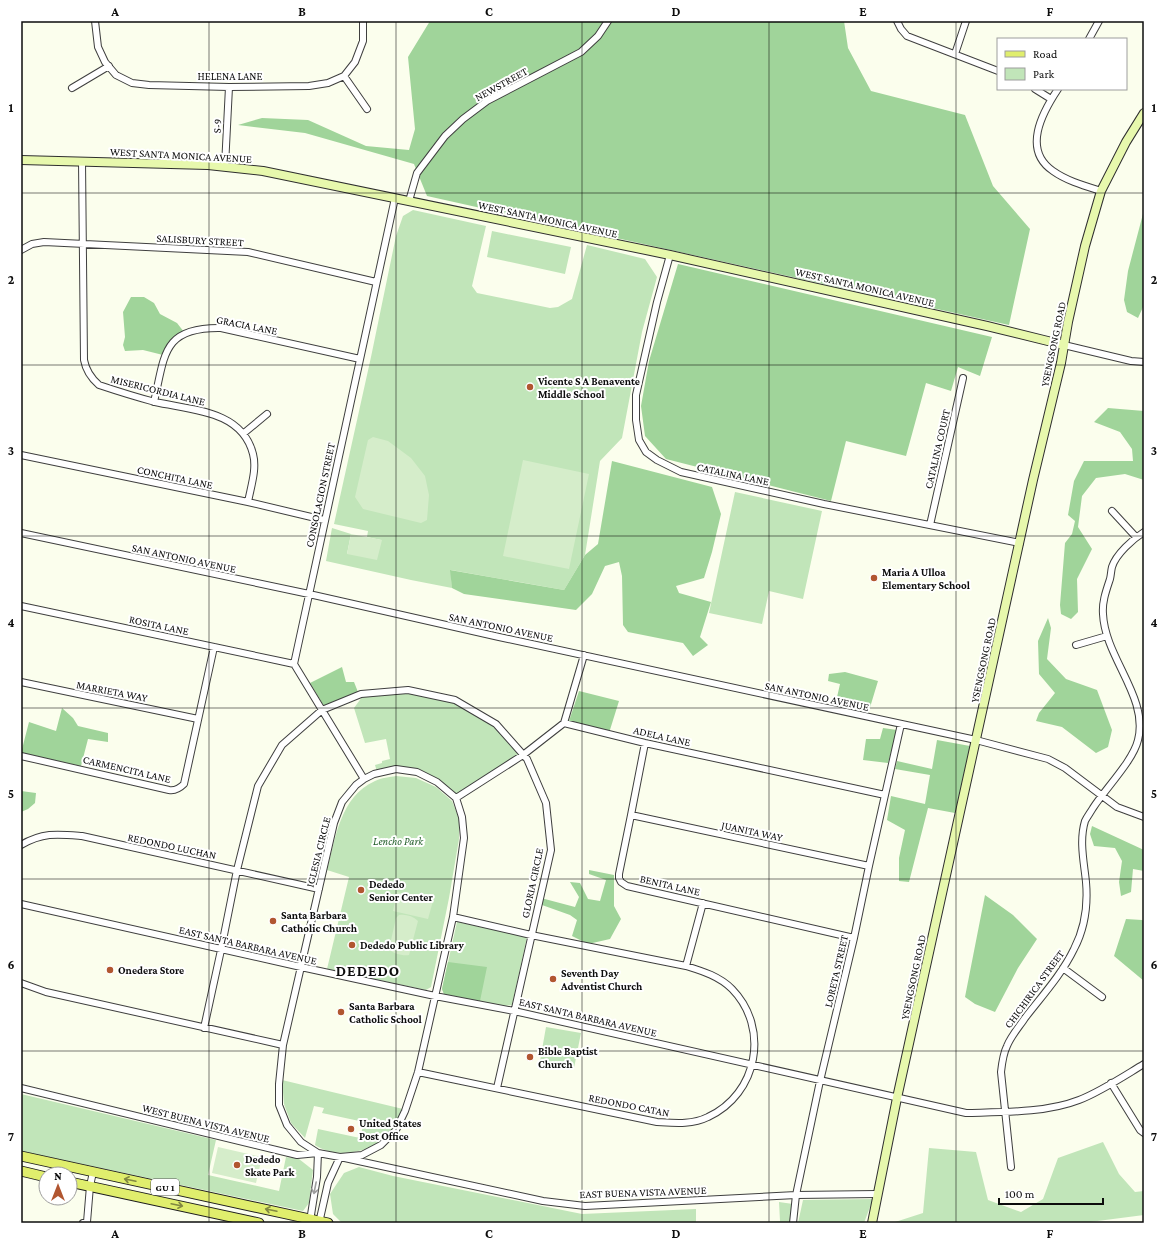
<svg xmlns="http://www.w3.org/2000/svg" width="1165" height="1244" font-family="'Crimson Pro',serif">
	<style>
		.green { fill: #c1e5b9 }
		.forest { fill: #a0d49a }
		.pitch { fill: #d5edca }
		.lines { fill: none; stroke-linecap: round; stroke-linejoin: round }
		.minor-casing { stroke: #3f3f3f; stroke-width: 8 }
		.secondary-casing { stroke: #2e2e2e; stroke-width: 10 }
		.primary-casing { stroke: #1d1d1d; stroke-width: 11 }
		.minor { stroke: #fff; stroke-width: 6 }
		.secondary { stroke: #e7f8ad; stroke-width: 8 }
		.primary { stroke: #e0ee6d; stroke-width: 9 }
		.oneway { stroke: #818841 }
		.oneway2 { stroke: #9e9e9e }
		.grid { fill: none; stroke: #0c0c0c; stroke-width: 1; stroke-opacity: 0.55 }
		.poi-dot { fill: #b15630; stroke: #fff; stroke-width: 1.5 }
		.labels { text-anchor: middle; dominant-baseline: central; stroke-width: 4; stroke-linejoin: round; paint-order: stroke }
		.shield { fill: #fff; stroke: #555; stroke-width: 1 }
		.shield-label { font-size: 10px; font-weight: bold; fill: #0c0c0c }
		.street-label { font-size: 11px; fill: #0c0c0c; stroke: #fff }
		.poi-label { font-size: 11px; font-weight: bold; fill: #0c0c0c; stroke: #fff; text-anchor: start }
		.park-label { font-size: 11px; font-style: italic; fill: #225e2a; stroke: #fff }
		.district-label { font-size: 15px; font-weight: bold; letter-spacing: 1px; fill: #0c0c0c; stroke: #fff }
		.neatline { fill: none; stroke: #0c0c0c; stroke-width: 1.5 }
		.grid-label { font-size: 13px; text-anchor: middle; font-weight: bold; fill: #0c0c0c }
	</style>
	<rect width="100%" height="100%" fill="#fbfeed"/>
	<path class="green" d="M413,210L486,226L472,286L477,293L550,308L558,307L572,299L587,245L645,259L657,277L642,332L622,438L600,461L585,555L564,590L451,570L452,588L411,580L326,561L332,528L351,534L347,554L381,540L367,537L368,531L334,524L371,357L396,236L403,216Z
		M492,231L571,247L565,274L487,257Z
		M735,492L822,511L803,599L769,591L762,624L709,613Z
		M409,691L454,702L495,725L520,756L456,796L418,770L377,772L375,765L382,763V761L390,759L386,739L365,743L354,708L362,697Z
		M396,776L416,778L436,787L452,801L459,818V839L449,898L431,987L426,990L327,969L349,877L327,870C336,837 340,797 375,781C381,778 390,777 396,776Z
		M457,922L527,937L512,1005L504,1006L444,994L442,989Z
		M546,1027L581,1033L574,1068L540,1061Z
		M282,1080L403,1109C397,1121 391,1134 380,1143C377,1145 373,1146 369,1148C352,1154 331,1156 315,1145L318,1129L360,1138L364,1122L322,1113L324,1108L314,1106L305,1138L291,1123L284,1104Z
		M21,1094L216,1140L208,1175L279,1191L286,1157L299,1159L313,1170L309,1203L303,1211L21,1151Z
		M1103,1142L1119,1174L1135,1192L1144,1191V1215L1082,1223H892L923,1213L929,1148L976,1152L988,1200L1021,1212L1043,1199L1058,1158Z
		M359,1167L393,1176L582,1214L696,1209V1223H342L333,1214L330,1194L344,1173Z
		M873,1199L864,1223H798L803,1200Z
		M779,1202L793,1204L790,1223H753L780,1221Z"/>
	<path class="forest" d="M430,21H844L848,48L871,91L965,115L993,186L1030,229L1009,325L427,196L414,164L305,133L238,125L262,118L308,120L366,146L409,150L415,129L408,57Z
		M1144,210V305L1138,318L1127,312L1124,300L1128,271Z
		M678,264L992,337L980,376L958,367L951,391L926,383L906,456L846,441L831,501L666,459L645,436L641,406L649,361Z
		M131,297H144L154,303L160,314L177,323L184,332L172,339L163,355L143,350L125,351L123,345L125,337L123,312Z
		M1108,408L1144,411V480L1125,474L1096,478L1082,496L1078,527L1092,549L1077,579L1078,612L1071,619L1061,614L1060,605L1065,543L1072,534L1075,521L1068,515L1074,481L1084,461H1133L1132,449L1120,432L1094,422Z
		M612,461L712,487L721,514L712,552L704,578L676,586L679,593L711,602L700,637L708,645L693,656L683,643L628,632L623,625L622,576L619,562L605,566L592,594L576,610L464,594L452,588L450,570L564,590L585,555L598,544Z
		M1048,618L1051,628L1047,659L1066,679L1097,690L1112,730L1108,747L1096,753L1062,727L1036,721L1039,713L1055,693L1039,674L1038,641Z
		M342,667L346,682H354L358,692L324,706L310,683Z
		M845,672L878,681L868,714L835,706L840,684L828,681L829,674Z
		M579,691L619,701L609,733L569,721Z
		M62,708L73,718L78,726L108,733V742L88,739L81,766L21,753L29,722L56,731Z
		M883,728L897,730L888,763L863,760L866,739H880Z
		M937,740L970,746L955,813L928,808L909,882L899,881V858L905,830L887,820L891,796L925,804L930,775L895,769L897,761L932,769Z
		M21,791L36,793L35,803L28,809L21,812Z
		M1092,826L1144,850V871L1133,869L1131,892L1121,896L1119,882L1122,861L1115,848L1094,846L1090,834Z
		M589,870L614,875V906L621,919L610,939L588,944L572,936L577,920L570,915L542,905L541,898L575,907L579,897L570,882L580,883L588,899L600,901L606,880L589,874Z
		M985,895L1013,915L1037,939L1018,968L995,1012L975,1004L965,997Z
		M1126,919L1142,920L1144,921V981L1114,956Z
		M448,962L487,967L480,1001L444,994L442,989Z"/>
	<path class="pitch" d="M373,437L388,441L411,458L425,476L429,495L427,520L421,523L363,509L355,497L368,440Z
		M523,460L589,474L569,569L503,556Z
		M351,534L382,540L377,560L347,554Z
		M397,892L433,901L428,919L393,911Z
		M399,915C406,914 413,916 418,921L409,955C403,956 393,954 389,949L396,918Z
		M218,1147L262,1157L256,1183L212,1173Z"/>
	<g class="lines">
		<defs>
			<path id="minor" d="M95,21L98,47L105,62L116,75L132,83L149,85L229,87L309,86L328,83L344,76L355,62L363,41V21
				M897,21L901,29L907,36L998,71
				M1089,39L1099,21
				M955,54L966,21
				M344,76L367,109
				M72,88L109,66
				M1035,89L1051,99
				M1058,89C1042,113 1022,150 1053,171C1067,181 1085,186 1101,191
				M82,161L84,360C86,371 91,378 99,385C117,391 136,397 155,402C191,410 242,410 253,454C257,469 251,486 248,502
				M225,166L229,87
				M409,201L417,173L445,136L463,119L487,101L581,52L598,36L608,21
				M21,250L32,244L44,242L248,252L376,282
				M670,255L657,302L636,395V420L639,440L646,452L657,460L681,472L824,504L1020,543
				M1064,345L1131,361L1144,362
				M154,402C165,355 162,327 221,328L360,359
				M244,433L267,414
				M21,455L248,502L324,520
				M1112,511L1136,537
				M930,525L963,378
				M21,533L309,594L499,637L976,740L1048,759L1065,768L1117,807L1144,817
				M21,606L294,664
				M1076,645L1107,636
				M21,682L198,719
				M564,723L584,655
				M645,743L631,815L619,874V878L621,882L627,886L854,938
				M21,756L169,790C175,791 179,789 184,784L214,647
				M396,769L417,772L437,782L456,798L462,817L464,838L453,917L418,1072L405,1111L396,1130L381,1145L362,1155L340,1157L318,1153L301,1142L287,1125L279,1105V1084L283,1045L334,823L342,802L356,785L364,779L374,774Z
				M364,779L294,664L395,198
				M456,798L523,755L564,723L645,743L885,795
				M631,815L869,866
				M21,845C43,832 58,834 82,836L319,889
				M21,904L301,967L435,996L514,1011L966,1113C1001,1112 1046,1113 1079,1100C1100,1092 1124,1076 1144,1064
				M686,966L703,903
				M1063,968L1102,997
				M21,983L46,992L283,1045
				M204,1028L221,950L237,870L258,786L282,745L322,710L361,694L408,690L455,700L496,724L527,759L546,803L551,850L497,1088
				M418,1072L657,1122C674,1123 692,1125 708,1117C758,1094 770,1028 732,989C719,976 702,971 686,966L531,935L453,917
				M1111,1083L1140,1130L1144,1133
				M21,1088L297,1155L318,1153L317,1177L310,1221
				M1011,1167L1001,1072C1002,1063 1003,1054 1007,1046C1011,1036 1019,1027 1025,1018C1042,996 1062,974 1074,949C1085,928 1088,905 1086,882C1084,862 1079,841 1085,821C1087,817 1090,813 1093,808C1105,789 1133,761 1138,740C1149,697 1105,658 1103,614C1102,602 1106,591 1110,579C1111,575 1111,571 1112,567C1116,554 1133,539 1144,532
				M83,1223L87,1222L90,1186L93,1172
				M319,1223L328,1183L340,1157L543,1201L585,1206L796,1195L877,1194
				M793,1223L796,1195L820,1081L854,938L869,866L901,724"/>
			<path id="secondary" d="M21,160L208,165L263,171L670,255L987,326L1064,345
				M872,1223L897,1098L1033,480L1061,363L1068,322L1085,246L1101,191L1126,142L1144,113"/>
			<path id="primary" d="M21,1156L328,1223
				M21,1171L46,1177
				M70,1182L259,1223"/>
		</defs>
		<use href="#minor" class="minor-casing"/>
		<use href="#secondary" class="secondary-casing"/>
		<use href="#primary" class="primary-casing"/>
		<use href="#minor" class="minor"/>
		<use href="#secondary" class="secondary"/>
		<use href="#primary" class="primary"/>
	</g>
	<defs><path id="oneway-shaft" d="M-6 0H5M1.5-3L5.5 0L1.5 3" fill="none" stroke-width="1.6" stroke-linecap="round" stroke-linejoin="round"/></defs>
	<g class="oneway">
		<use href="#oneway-shaft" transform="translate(130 1180) rotate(-168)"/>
		<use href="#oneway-shaft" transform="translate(177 1205) rotate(12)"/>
		<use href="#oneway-shaft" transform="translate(271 1210) rotate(-168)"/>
	</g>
	<use class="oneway2" href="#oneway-shaft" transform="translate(315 1188) rotate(101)"/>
	<path class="grid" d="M209,21V1223M396,21V1223M582,21V1223M769,21V1223M956,21V1223M21,193H1144M21,365H1144M21,536H1144M21,708H1144M21,879H1144M21,1051H1144"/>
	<g class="poi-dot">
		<circle cx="530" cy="387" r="4"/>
		<circle cx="874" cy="578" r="4"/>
		<circle cx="361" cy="890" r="4"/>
		<circle cx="273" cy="921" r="4"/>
		<circle cx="352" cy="945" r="4"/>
		<circle cx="110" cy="970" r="4"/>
		<circle cx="553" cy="979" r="4"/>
		<circle cx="341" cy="1012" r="4"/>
		<circle cx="530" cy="1057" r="4"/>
		<circle cx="351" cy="1129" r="4"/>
		<circle cx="237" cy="1165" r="4"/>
	</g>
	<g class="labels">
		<rect class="shield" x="151" y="1179" width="28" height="16" rx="3"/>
		<g class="shield-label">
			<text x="165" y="1187">GU 1</text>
		</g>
		<g class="street-label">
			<text x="230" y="76">HELENA LANE</text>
			<text transform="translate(501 84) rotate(-29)">NEWSTREET</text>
			<text transform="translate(217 126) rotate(-87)">S-9</text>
			<text transform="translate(181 155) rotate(3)">WEST SANTA MONICA AVENUE</text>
			<text transform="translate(548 219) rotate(12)">WEST SANTA MONICA AVENUE</text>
			<text transform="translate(200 240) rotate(3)">SALISBURY STREET</text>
			<text transform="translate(865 287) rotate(13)">WEST SANTA MONICA AVENUE</text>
			<text transform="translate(247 325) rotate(11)">GRACIA LANE</text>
			<text transform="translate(1053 344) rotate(-78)">YSENGSONG ROAD</text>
			<text transform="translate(158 390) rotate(14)">MISERICORDIA LANE</text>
			<text transform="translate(937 449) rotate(-77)">CATALINA COURT</text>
			<text transform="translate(733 474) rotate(12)">CATALINA LANE</text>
			<text transform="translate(175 477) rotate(12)">CONCHITA LANE</text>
			<text transform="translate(320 495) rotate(-78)">CONSOLACION STREET</text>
			<text transform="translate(184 558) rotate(12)">SAN ANTONIO AVENUE</text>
			<text transform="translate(159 625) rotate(12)">ROSITA LANE</text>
			<text transform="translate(501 627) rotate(12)">SAN ANTONIO AVENUE</text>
			<text transform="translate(983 660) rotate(-78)">YSENGSONG ROAD</text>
			<text transform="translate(112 691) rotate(11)">MARRIETA WAY</text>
			<text transform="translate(817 696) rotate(12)">SAN ANTONIO AVENUE</text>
			<text transform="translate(662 736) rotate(13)">ADELA LANE</text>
			<text transform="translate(127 769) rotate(13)">CARMENCITA LANE</text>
			<text transform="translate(752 831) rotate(12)">JUANITA WAY</text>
			<text transform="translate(172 846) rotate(12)">REDONDO LUCHAN</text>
			<text transform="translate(318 852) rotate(-76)">IGLESIA CIRCLE</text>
			<text transform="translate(532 883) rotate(-78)">GLORIA CIRCLE</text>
			<text transform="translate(670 885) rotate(13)">BENITA LANE</text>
			<text transform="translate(248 945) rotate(13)">EAST SANTA BARBARA AVENUE</text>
			<text transform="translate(836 971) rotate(-77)">LORETA STREET</text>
			<text transform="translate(913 977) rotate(-78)">YSENGSONG ROAD</text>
			<text transform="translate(1034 989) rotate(-54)">CHICHIRICA STREET</text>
			<text transform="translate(588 1017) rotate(13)">EAST SANTA BARBARA AVENUE</text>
			<text transform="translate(629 1105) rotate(11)">REDONDO CATAN</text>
			<text transform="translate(206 1123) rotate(14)">WEST BUENA VISTA AVENUE</text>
			<text transform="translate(643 1192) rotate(-2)">EAST BUENA VISTA AVENUE</text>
		</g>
		<g class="poi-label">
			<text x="538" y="381">Vicente S A Benavente<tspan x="538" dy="13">Middle School</tspan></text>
			<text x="882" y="572">Maria A Ulloa<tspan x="882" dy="13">Elementary School</tspan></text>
			<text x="369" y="884">Dededo<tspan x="369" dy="13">Senior Center</tspan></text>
			<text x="281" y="915">Santa Barbara<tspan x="281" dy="13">Catholic Church</tspan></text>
			<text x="360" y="945">Dededo Public Library</text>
			<text x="118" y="970">Onedera Store</text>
			<text x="561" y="973">Seventh Day<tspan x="561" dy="13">Adventist Church</tspan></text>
			<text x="349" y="1006">Santa Barbara<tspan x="349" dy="13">Catholic School</tspan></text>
			<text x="538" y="1051">Bible Baptist<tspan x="538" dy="13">Church</tspan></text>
			<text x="359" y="1123">United States<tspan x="359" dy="13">Post Office</tspan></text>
			<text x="245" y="1159">Dededo<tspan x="245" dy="13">Skate Park</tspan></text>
		</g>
		<g class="park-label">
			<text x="398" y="841">Lencho Park</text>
		</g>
		<g class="district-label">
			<text x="368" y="971">DEDEDO</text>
		</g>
	</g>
	<rect width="1165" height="1244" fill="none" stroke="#ffffff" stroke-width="44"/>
	<rect x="997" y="38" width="130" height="52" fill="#ffffff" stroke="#9e9e9e"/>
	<rect x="1005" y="51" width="20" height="6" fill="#e0ee6d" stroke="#9e9e9e"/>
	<text x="1033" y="58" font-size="12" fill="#0c0c0c">Road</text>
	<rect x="1005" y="68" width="20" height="12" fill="#c1e5b9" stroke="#9e9e9e"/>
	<text x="1033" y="78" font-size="12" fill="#0c0c0c">Park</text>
	<g transform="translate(58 1186)"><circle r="19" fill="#ffffff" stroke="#9e9e9e"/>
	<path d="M0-3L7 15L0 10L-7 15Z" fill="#b15630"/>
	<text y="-6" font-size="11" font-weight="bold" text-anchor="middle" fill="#0c0c0c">N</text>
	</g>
	<path d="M999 1198v6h104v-6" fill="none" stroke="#0c0c0c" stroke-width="2"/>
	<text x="1005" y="1198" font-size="12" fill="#0c0c0c" stroke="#ffffff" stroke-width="3" paint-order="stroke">100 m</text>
	<rect x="22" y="22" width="1121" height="1200" class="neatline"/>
	<g class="grid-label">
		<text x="115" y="16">A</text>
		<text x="302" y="16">B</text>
		<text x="489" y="16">C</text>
		<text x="676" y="16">D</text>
		<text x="863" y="16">E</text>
		<text x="1050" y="16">F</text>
		<text x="11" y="112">1</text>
		<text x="1154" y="112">1</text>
		<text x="11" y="284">2</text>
		<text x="1154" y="284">2</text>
		<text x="11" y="455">3</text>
		<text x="1154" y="455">3</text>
		<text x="11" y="627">4</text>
		<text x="1154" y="627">4</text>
		<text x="11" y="798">5</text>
		<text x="1154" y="798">5</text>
		<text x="11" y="969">6</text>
		<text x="1154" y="969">6</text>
		<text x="11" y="1141">7</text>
		<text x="1154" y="1141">7</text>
		<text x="115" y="1238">A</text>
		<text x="302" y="1238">B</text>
		<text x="489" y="1238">C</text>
		<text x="676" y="1238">D</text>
		<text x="863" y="1238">E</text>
		<text x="1050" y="1238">F</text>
	</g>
</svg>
